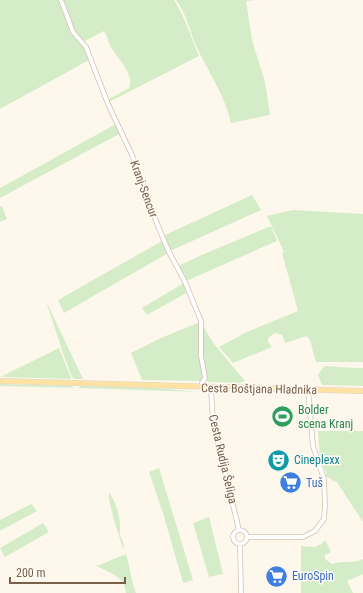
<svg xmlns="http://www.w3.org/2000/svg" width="363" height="593" font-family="'Roboto Condensed',sans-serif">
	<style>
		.green { fill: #d4edc8 }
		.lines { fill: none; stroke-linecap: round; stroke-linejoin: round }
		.minor-casing { stroke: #d2c1af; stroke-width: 5.5 }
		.major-casing { stroke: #ddd6d0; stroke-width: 6 }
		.minor { stroke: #fff; stroke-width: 4 }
		.major { stroke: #fde2a3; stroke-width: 5 }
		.labels { text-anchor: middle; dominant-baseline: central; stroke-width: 3; stroke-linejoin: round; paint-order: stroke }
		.street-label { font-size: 12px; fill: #7b604c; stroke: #fffbf3 }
		.leisure-label { font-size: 12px; fill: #27864d; stroke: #fffbf3; text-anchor: start }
		.culture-label { font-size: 12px; fill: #0d838f; stroke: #fffbf3; text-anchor: start }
		.shop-label { font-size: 12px; fill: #366cbe; stroke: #fffbf3; text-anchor: start }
	</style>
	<rect width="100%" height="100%" fill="#fdf8eb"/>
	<path class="green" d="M0,0H174C185,17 191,37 199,56L109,102V99L129,88C135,74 117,58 110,46C108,41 107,35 104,31L83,42L82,44L89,60L0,109Z
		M176,0H255L246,1L252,40L265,82L270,115L231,123C226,98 208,71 197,48C190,33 187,14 176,0Z
		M116,124L121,133L0,198V188Z
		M252,195L261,210L170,251L163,236Z
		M2,206L7,219L0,222V207Z
		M293,210L363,214V362H316L310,340L307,336L285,343L282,335L275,333L268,338V342L272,347L233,363L219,347L247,332L298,311L282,253L284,252L267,216Z
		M271,226L277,241L186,281L178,266L204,254Z
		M162,241L168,253L64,313L58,300Z
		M184,283L188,292L147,315L142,308Z
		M46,301L83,379H74L72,377L64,356Z
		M200,322L204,377L201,381L142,380L131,353L161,338Z
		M203,326L214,344L245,381L240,383L208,382L202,361Z
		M59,348L71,378L70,379L0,377Z
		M325,366L355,368H363V386L322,385L318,375L321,370Z
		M0,384L70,386L76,388L0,386Z
		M80,386L157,388L199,392L79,388Z
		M318,431H363V522L336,481L334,482L330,478L326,477V472L320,460Z
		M159,468L193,580L183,583L163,513L149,472Z
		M109,493C115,499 119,514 120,523C121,527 119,531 120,535C122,540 124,543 124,548H123C119,536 108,504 109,493Z
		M31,504L37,511L0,531V520Z
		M209,517L223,574L209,577L193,523Z
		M43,523L49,532L5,557L0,548Z
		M325,540L331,552L325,555V559L332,564C343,560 353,564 363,559V574L347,581L353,593H301V546L315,547L321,544Z
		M126,554C130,568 131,579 136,593H126C125,576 110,573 97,566Z"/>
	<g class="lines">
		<defs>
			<path id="minor" d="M61,0L73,32L86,47L108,104L132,155L158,226L169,252L185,282L201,321V356L205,378L202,383
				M211,388L213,422L239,530
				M233 537a7 7 0 1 1 14 0a7 7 0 1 1-14 0Z
				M247,537H303L315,531L324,519L325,506L324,479L313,446L308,390
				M240,544L241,593"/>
			<path id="major" d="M0,381L363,391"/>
		</defs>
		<use href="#minor" class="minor-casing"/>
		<use href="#major" class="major-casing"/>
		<use href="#minor" class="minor"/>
		<use href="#major" class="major"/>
	</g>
	<defs>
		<symbol id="stadium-disc" viewBox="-11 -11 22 22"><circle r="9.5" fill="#2e9e5b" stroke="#fffbf3"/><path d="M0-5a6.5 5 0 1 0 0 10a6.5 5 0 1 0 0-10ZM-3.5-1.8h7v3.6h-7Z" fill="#fff"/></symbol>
		<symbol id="theatre-disc" viewBox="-11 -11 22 22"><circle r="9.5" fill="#0f9aa8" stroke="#fffbf3"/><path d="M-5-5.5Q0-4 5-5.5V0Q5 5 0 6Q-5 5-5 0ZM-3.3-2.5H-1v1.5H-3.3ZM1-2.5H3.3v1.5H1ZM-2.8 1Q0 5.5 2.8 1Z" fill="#fff"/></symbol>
		<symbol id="supermarket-disc" viewBox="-11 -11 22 22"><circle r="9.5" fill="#3f7fe0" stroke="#fffbf3"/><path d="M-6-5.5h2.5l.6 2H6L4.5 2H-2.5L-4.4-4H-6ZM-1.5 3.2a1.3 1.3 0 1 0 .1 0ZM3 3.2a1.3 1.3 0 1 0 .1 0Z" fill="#fff"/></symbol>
	</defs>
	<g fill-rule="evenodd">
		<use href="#stadium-disc" x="270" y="404" width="25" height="25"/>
		<use href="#theatre-disc" x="266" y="448" width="25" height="25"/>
		<use href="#supermarket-disc" x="278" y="470" width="25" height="25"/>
		<use href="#supermarket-disc" x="264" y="564" width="25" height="25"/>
	</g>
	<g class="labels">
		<g class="street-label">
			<text transform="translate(144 189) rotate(70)">Kranj-Sencur</text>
			<text transform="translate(259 389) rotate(1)">Cesta Boštjana Hladnika</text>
			<text transform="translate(223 459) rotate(77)">Cesta Rudija Šeliga</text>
		</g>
		<g class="leisure-label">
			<text x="298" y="410">Bolder<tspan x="298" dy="14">scena Kranj</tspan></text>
		</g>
		<g class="culture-label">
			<text x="294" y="460">Cineplexx</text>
		</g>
		<g class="shop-label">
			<text x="306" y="483">Tuš</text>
			<text x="292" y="576">EuroSpin</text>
		</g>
	</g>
	<path d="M10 577v6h115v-6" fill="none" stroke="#7b604c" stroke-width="2"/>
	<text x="16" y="577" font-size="12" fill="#7b604c" stroke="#fffbf3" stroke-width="3" paint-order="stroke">200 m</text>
</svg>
